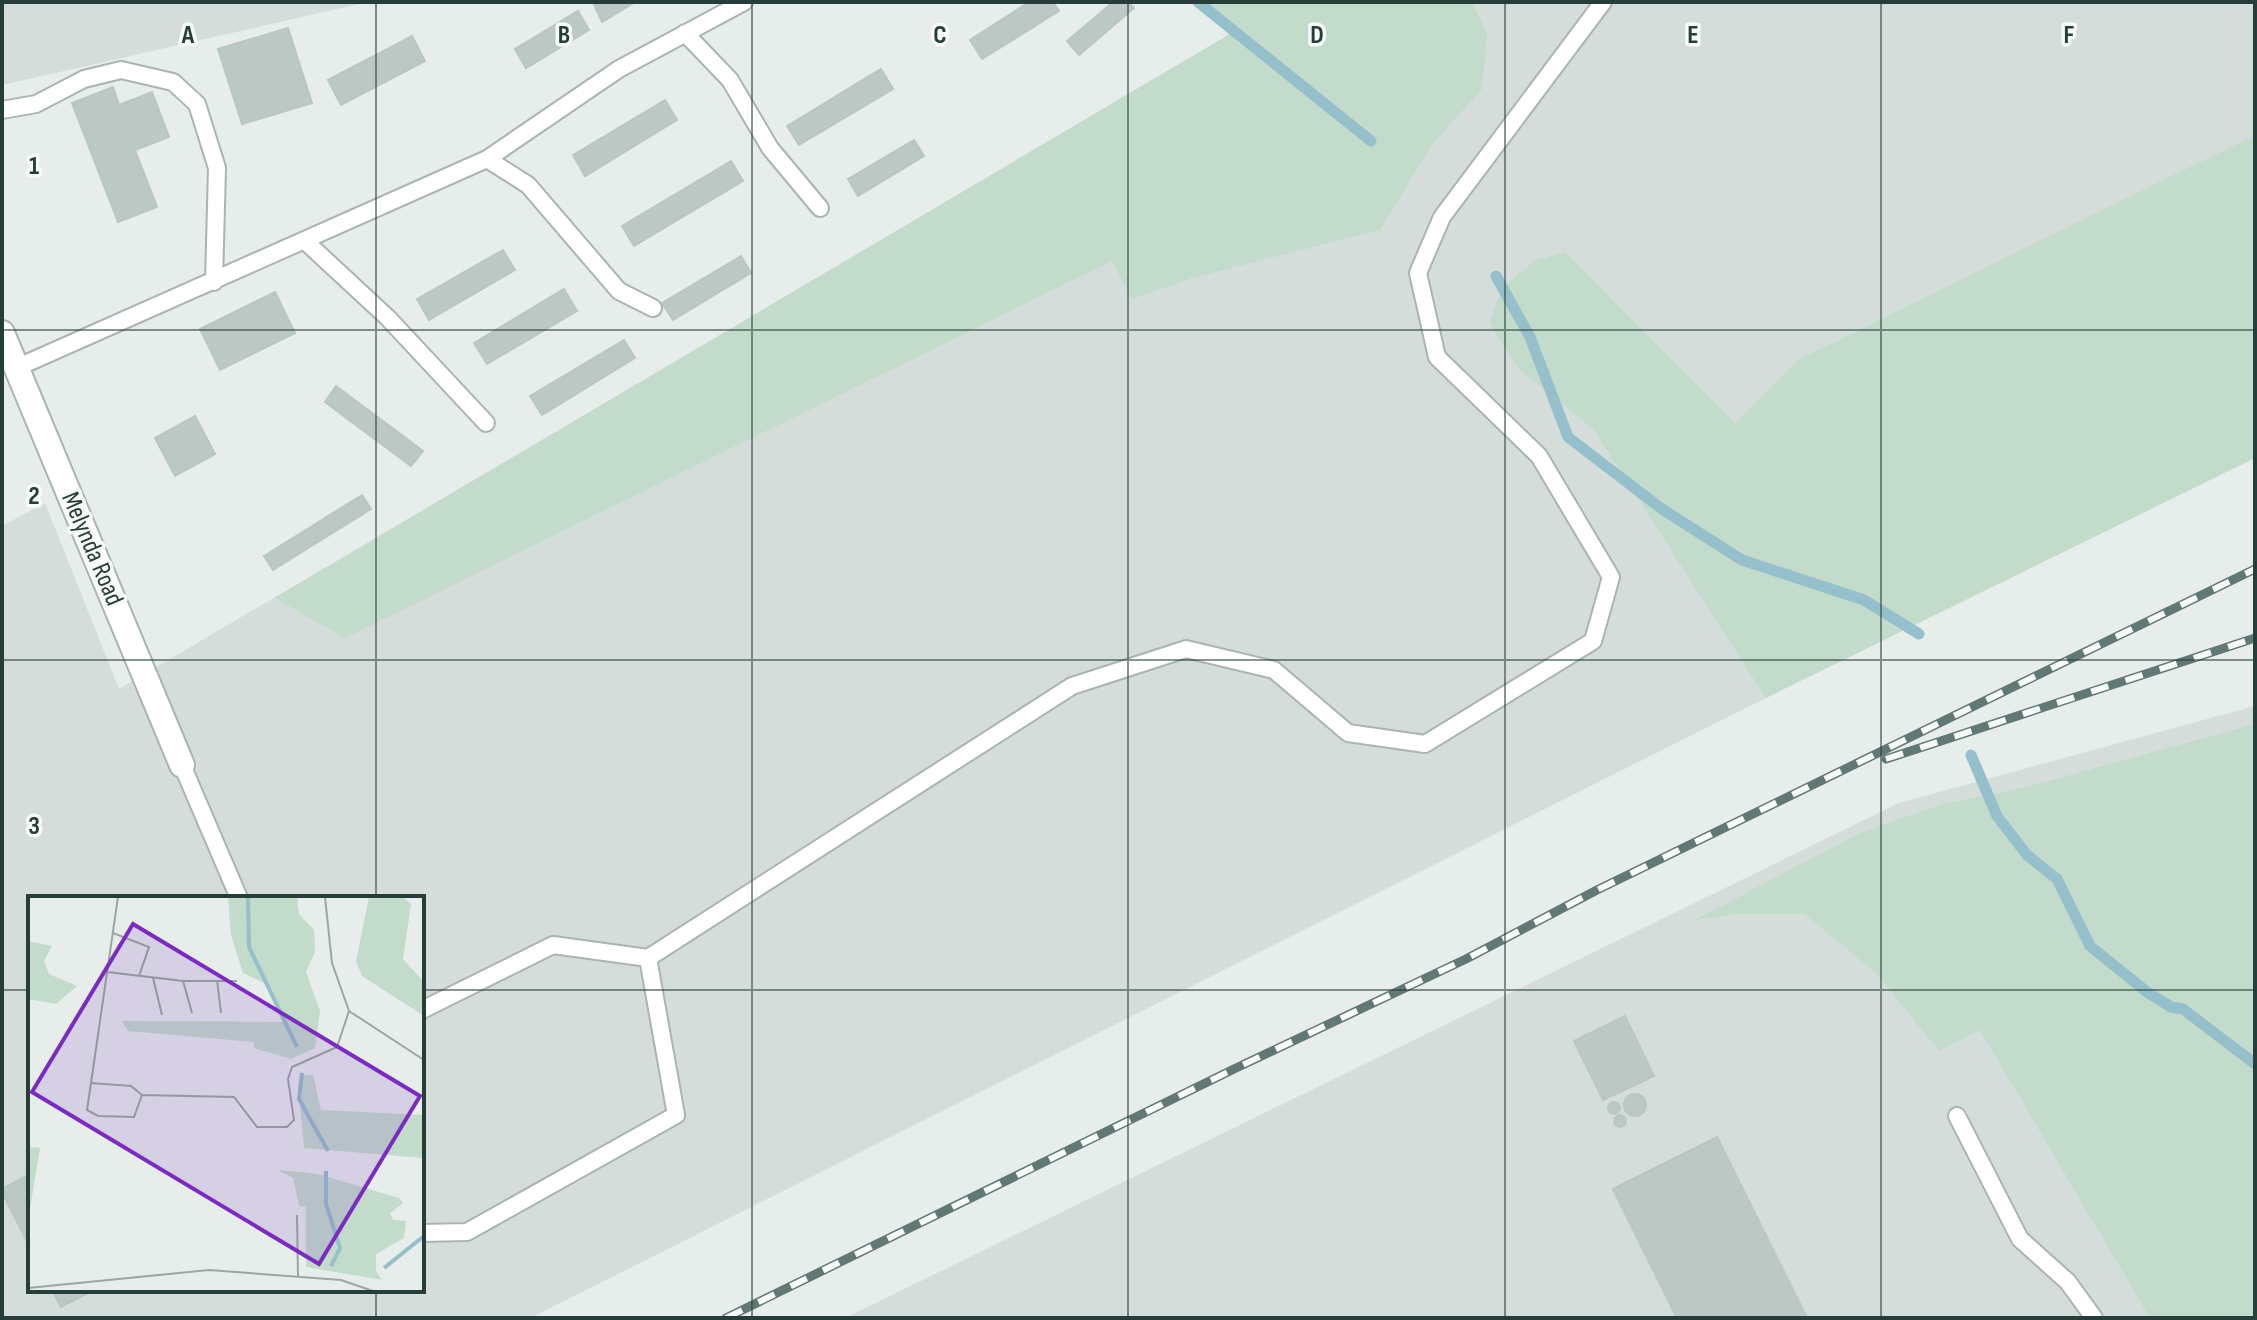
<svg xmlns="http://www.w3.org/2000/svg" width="2257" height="1320" font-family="'Sofia Sans Condensed',sans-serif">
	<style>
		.built { fill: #d4ddda; fill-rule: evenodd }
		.green { fill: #c2dbca }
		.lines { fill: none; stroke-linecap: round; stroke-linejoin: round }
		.stream { stroke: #95bfcb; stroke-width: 11 }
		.building { fill: #bcc8c4; stroke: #b9c6c2; stroke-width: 2 }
		.lane-casing { stroke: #a9b5b1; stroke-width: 20 }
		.street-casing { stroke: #a9b5b1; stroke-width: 28 }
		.lane { stroke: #fff; stroke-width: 16 }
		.street { stroke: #fff; stroke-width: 24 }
		.rail-casing { stroke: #627874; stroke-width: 9 }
		.rail { stroke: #f6faf8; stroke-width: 6; stroke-dasharray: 18; stroke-linecap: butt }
		.grid { fill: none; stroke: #273d39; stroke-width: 2; stroke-opacity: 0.55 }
		.labels { text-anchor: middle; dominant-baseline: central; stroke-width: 7; stroke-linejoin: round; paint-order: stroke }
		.street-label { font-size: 26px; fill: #273d39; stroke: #f6faf8 }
		.inset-river { fill: none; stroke: #95bfcb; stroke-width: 4 }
		.inset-road { fill: none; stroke: #9aa7a3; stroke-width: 2 }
		.view { fill: #7b2cbf; fill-opacity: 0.15; stroke: #7b2cbf; stroke-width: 4 }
		.inset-edge { fill: none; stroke: #273d39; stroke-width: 4 }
		.grid-label { font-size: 26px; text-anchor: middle; font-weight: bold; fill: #273d39; stroke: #f6faf8; stroke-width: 7; stroke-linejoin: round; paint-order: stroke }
	</style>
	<rect width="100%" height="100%" fill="#e6edea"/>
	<path class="built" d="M2,2H368L2,85Z
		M1198,2H2255V308L1830,629L1766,698L530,1318H2V526L45,503L119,689L1235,31ZM30,898H422V1290H30Z
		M2255,706V1318H845L1899,803Z"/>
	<path class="green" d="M1198,2H1472L1487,34L1482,89L1430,147L1380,230L1192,278L1132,299L1112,261L345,638L275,598L1235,31Z
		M2255,135V458L1766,698L1594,430L1517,367L1490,323L1502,288L1534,261L1565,252L1735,423L1798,360Z
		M2255,724V1318H2150L1980,1030L1939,1051L1877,974L1805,914H1736L1695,920L1860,833L1940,805L2027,787Z"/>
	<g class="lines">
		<path class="stream" d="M1198,2L1371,141
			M1496,276L1530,337L1568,437L1662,509L1742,560L1864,600L1919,634
			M1971,755L1997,816L2027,855L2057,879L2090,946L2147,992L2171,1007L2183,1009L2255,1064"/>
	</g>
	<path class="building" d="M593,2H635L602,22Z
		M1029,2H1053L1059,11L982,59L970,40Z
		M1113,2H1128L1134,8L1079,55L1067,41Z
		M578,11L589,30L526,68L515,49Z
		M288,28L312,103L242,124L218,49Z
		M412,36L425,61L341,105L328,80Z
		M881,69L893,89L799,145L787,126Z
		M113,87L119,105L152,92L169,137L135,150L157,207L118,222L72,103Z
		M665,100L677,120L585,176L573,155Z
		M914,140L924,156L858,196L848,179Z
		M731,161L743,181L634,246L622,226Z
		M503,250L515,270L429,320L417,299Z
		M741,256L751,273L673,320L662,303Z
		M564,289L577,311L487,364L474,343Z
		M275,292L295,333L220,370L200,329Z
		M624,340L635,358L542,415L530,396Z
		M336,386L423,451L411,466L325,402Z
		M195,416L215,454L175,476L155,438Z
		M362,495L371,509L273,570L264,556Z
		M1625,1016L1654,1076L1603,1100L1574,1041Z
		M1624 1105a11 11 0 1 1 22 0a11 11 0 1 1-22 0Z
		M1608 1108a6 6 0 1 1 12 0a6 6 0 1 1-12 0Z
		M1614 1121a6 6 0 1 1 12 0a6 6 0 1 1-12 0Z
		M1717,1137L1807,1318H1677L1613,1189Z
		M30,1174V1247L2,1192V1189Z
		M52,1290H94L61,1307Z"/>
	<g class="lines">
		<defs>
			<path id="lane" d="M685,33L730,80L770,148L820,208
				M2,110L36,104L84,79L121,70L173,82L197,104L217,168L214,282
				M487,159L619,69L744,2
				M305,241L388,318L486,423
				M16,368L487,159L528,185L619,291L653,308
				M182,765L239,898
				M422,1010L553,945L648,958L1072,686L1186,649L1274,670L1348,733L1425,744L1593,641L1611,577L1539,456L1437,357L1418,273L1442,217L1603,2
				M1957,1116L2020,1239L2068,1282L2094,1318
				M422,1233L467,1232L676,1115L648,958"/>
			<path id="street" d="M2,333L182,765"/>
		</defs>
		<use href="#lane" class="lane-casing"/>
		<use href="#street" class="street-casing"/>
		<use href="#lane" class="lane"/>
		<use href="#street" class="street"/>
		<defs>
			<path id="rail" d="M1886,759L2255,638
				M726,1318L1234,1069L1466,959L1597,890L2255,569"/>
		</defs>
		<use href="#rail" class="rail-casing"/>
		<use href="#rail" class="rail"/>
	</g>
	<path class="grid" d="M376,2V898M752,2V1318M1128,2V1318M1505,2V1318M1881,2V1318M2,330H2255M2,660H2255M2,990H30M422,990H2255M376,1290V1318"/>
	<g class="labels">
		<g class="street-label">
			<text transform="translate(92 549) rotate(67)">Melynda Road</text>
		</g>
	</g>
	<g transform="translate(28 896)">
		<rect width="396" height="396" fill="#e6edea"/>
		<path d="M200,1H269L271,18L286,34L287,56L278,76L292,115L287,152L263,163L226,152V146L100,135L94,125L259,126L241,89L215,77L203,39ZM341,1H375L383,8L375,63L396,86V120L334,80L328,65ZM0,45L24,50L16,65L21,78L49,90L28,108L0,103ZM274,179H285L293,214L396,219V262L276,252L270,190ZM0,251L12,252L0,324ZM250,274L290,278L371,302L375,307L362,317L365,324L378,325L376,342L348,358V375L354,384L278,371V311L271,310L265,282Z" fill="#c2dbca"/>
		<path class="inset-river" d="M220,1L221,51L269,151M274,177L271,203L300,255M298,275V308L312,352L303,370M356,372L396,340"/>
		<path class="inset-road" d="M85,37L121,51L111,80M79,76L155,85L164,117M125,82L134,119M189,84L193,117M155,85H209M321,115L396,164M63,187L90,1M114,199L106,221L70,220L59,214L63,187L103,190L114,199L206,201L229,231H259L266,224L260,183L264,171L309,151L321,115L304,67L297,1M269,319L270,380M0,392L181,374L313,384L345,395"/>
		<path class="view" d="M105,28L392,200L291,368L4,196Z"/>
		<rect width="396" height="396" class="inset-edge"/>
	</g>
	<g class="grid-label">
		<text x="188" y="43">A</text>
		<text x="564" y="43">B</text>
		<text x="940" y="43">C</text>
		<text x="1317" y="43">D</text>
		<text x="1693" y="43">E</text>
		<text x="2069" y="43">F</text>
		<text x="34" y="174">1</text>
		<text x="34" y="504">2</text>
		<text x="34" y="834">3</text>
	</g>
	<rect width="2257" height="1320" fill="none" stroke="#273d39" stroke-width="8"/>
</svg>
